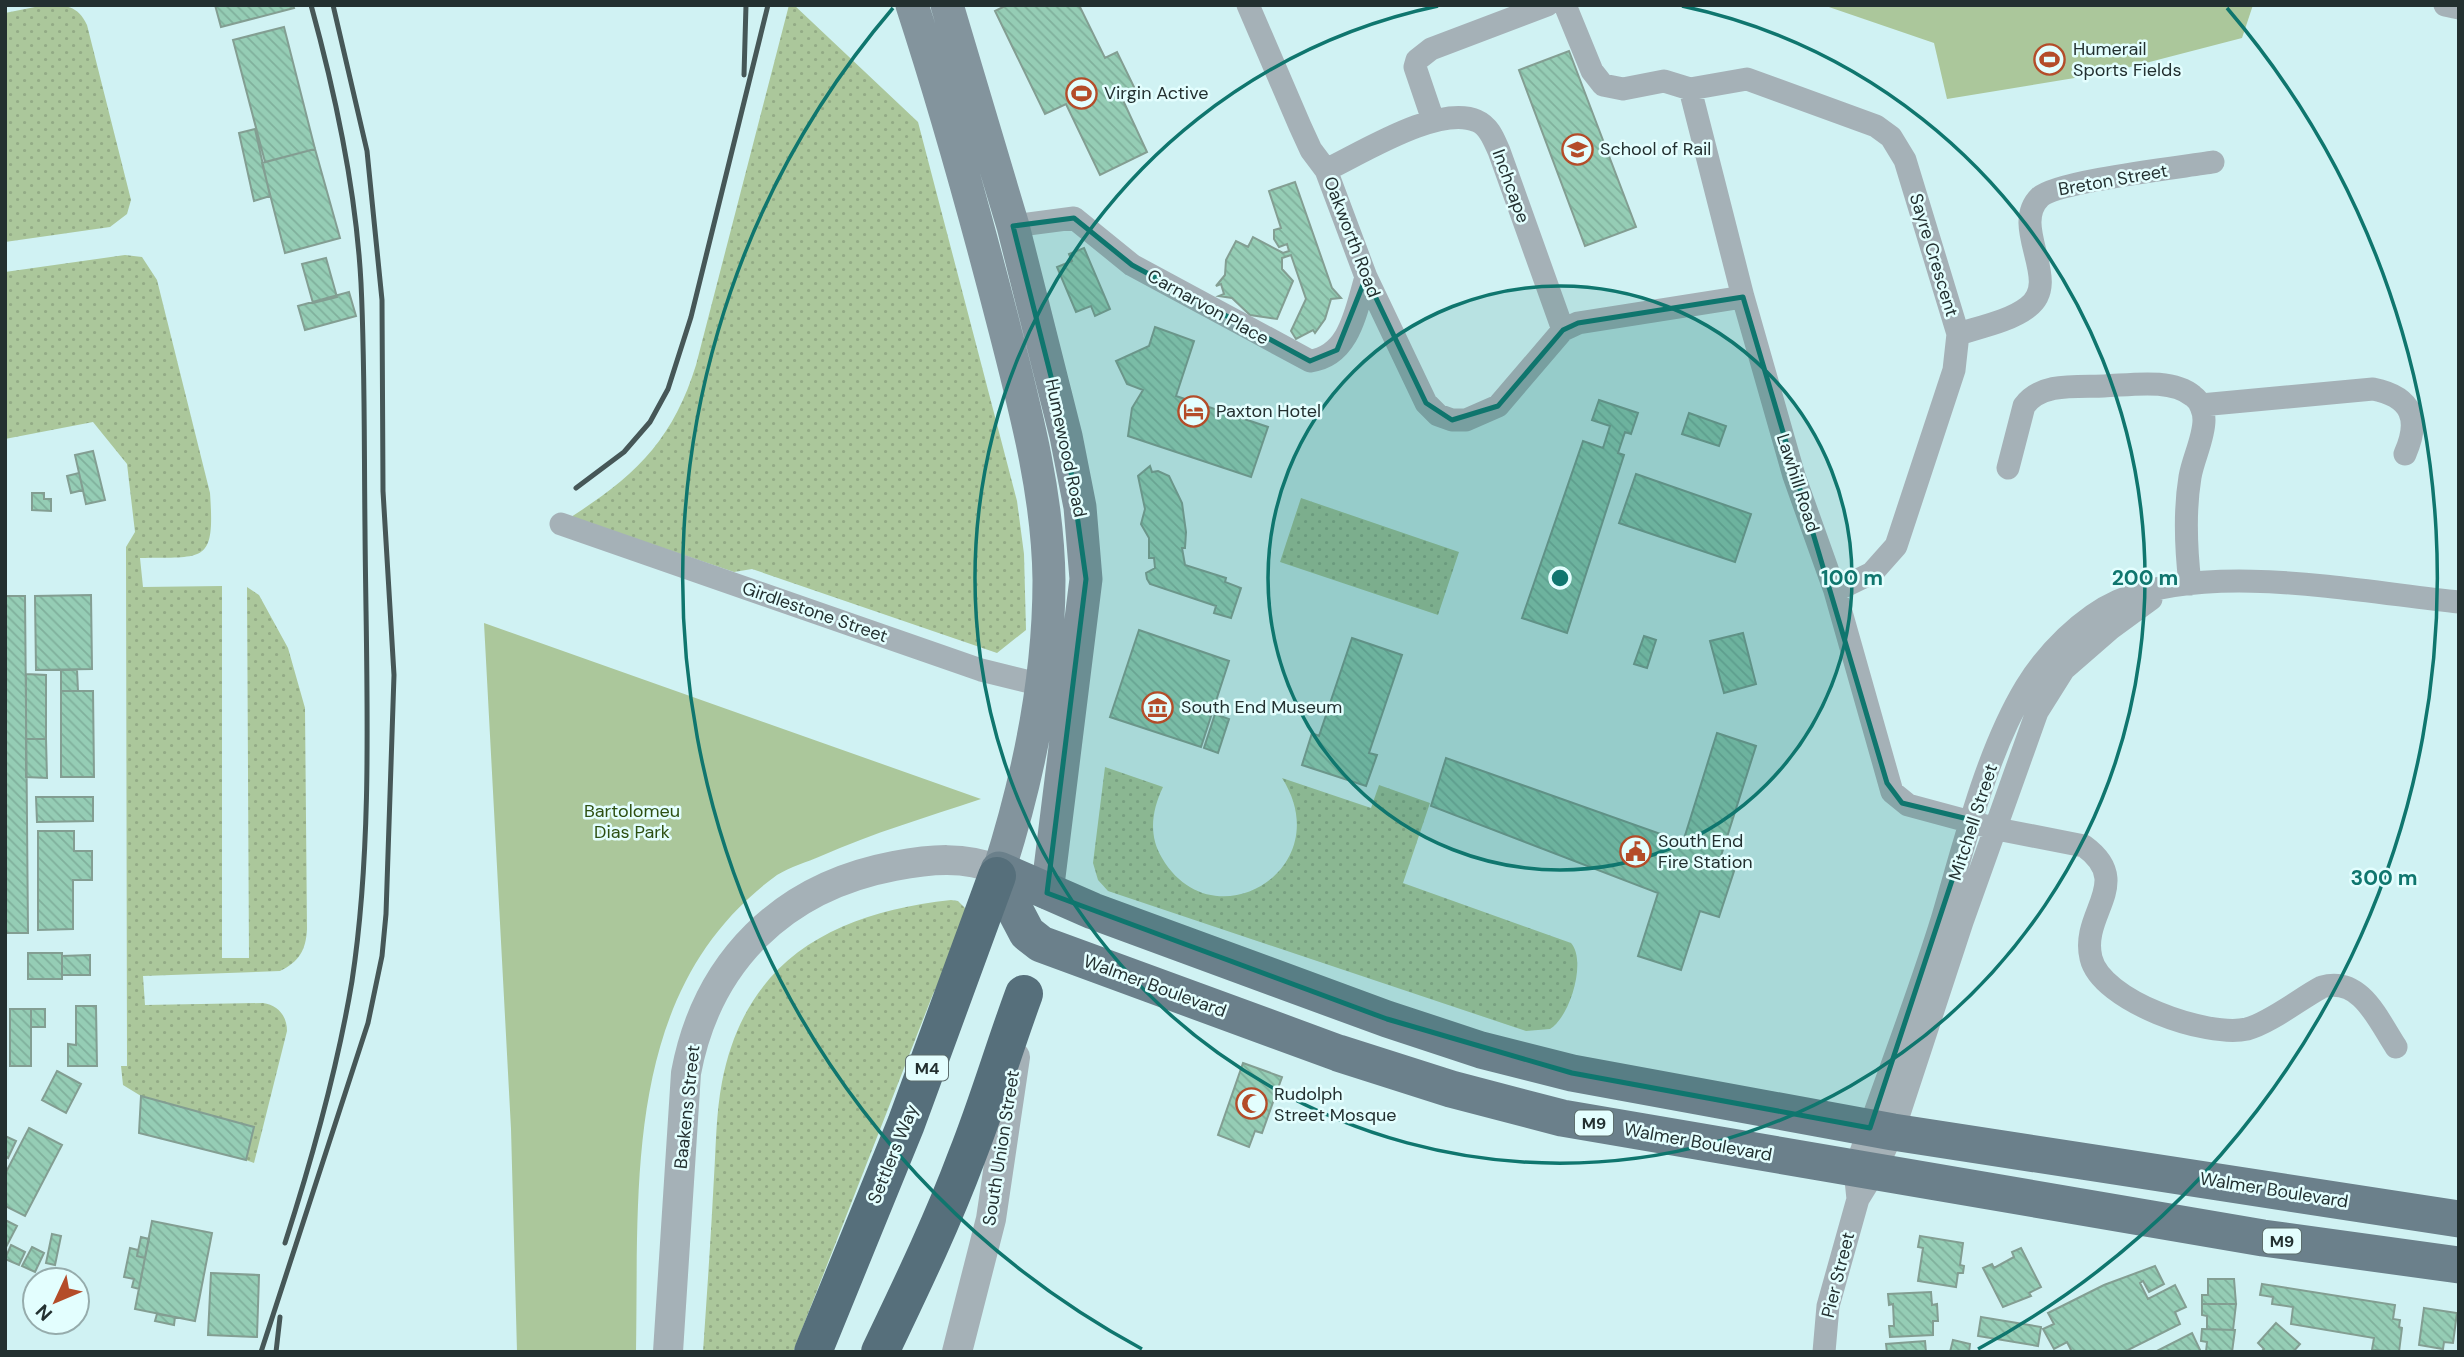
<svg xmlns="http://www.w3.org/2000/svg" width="2464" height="1357" font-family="'DM Sans',sans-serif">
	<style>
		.grass { fill: url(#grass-dots) }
		.green { fill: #abc79b }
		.building { fill: url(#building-back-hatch); stroke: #839e92; stroke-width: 2 }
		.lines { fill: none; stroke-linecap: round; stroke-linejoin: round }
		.minor { stroke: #a5b1b7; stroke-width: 23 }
		.tertiary { stroke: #a5b1b7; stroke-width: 30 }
		.secondary { stroke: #83949d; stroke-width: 33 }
		.primary { stroke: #6b808b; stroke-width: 37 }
		.motorway { stroke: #566f7b; stroke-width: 38 }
		.rail { stroke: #465757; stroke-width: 5 }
		.marked { fill: #0f766e; fill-opacity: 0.2; stroke: #0f766e; stroke-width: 5; stroke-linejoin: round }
		.ring { fill: none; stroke: #0f766e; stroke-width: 3.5 }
		.labels { text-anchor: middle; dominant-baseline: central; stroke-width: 5; stroke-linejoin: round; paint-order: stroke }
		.shield { fill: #e3fefe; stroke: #5d6e6e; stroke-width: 2 }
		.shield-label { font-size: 16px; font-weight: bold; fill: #233030 }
		.poi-label { font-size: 18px; fill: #233030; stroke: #e3fefe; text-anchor: start }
		.street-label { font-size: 18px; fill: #233030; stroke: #e3fefe }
		.park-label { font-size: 18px; fill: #2d4f11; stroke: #e3fefe }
		.centre { fill: #0f766e; stroke: #e3fefe; stroke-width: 3.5 }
		.ring-label { font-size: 21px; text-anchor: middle; font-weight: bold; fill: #0f766e; stroke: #e3fefe; stroke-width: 5; stroke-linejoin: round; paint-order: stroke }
	</style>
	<defs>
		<pattern id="grass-dots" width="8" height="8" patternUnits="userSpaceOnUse" patternTransform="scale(1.75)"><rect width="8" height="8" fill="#abc79b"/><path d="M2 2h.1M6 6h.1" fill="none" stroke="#93ab86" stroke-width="1.8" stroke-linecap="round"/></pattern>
		<pattern id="building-back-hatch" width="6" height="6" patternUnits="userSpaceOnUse" patternTransform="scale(1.75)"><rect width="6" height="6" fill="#95cdb5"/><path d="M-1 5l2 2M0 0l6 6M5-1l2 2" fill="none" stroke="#80b09c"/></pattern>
	</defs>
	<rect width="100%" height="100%" fill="#d0f2f3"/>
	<path class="grass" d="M45,5C65,5 78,5 87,25L131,200L127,214L110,227L5,242V13Z
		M789,5H794L918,122L1017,501L1024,554L1026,630L997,653L752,569L734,572L571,517C635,476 673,440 696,365Z
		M125,255L142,257L157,280L210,493C215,564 205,557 140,558L143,587L222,586V958H249L247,587L259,595L288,648L305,708L307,929C306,950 299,962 280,971L143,976L145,1005L263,1003C278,1005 287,1016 287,1031L254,1163L246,1160L253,1127L141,1096L123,1085L121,1066H127L126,547L135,532L127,464L93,422L5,439V272Z
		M1301,498L1459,552L1438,615L1280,562Z
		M1105,767L1163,787C1152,810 1148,835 1162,858C1213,945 1340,869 1282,778L1371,808L1379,785L1430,803L1403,883L1571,943C1587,961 1570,1017 1550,1029L1526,1031L1108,891L1098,880L1093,863Z
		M951,900L958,901L968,911L967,927L933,994L793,1352H703C707,1294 711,1235 714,1177C716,1145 716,1113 722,1082C746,958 835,913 951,900Z"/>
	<path class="green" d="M1823,5H2253L2242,38L2111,72L1947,99L1934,43Z
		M484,623L981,799C927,817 873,833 821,856C807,862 790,867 777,875C622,988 639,1182 636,1352H517L511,1129Z"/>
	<path class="building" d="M215,5H293L294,8L221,27Z
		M1007,5H1079L1105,58L1117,52L1135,89L1121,96L1147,152L1100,175L1066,104L1045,114L995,11Z
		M284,27L315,149L265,162L233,40Z
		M1569,51L1636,227L1585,246L1519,70Z
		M255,129L270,196L254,201L239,133Z
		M315,149L340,238L285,253L262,163Z
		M1295,182L1332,288L1341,298L1331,299L1325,319L1315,333L1313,330L1296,339L1291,331L1306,299L1291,255L1282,258V269L1293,281L1277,319L1250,315L1232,298L1219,296L1224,294L1221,284L1216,286L1225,275L1226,260L1236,241L1248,247L1253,237L1283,253L1289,251L1287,244L1279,247L1274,239V230L1281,228L1269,191Z
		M1084,248L1110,309L1095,316L1091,306L1076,312L1057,267L1072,261L1069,254Z
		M326,258L337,297L313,303L302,264Z
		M349,292L356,316L305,330L298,306Z
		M1155,327L1194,341L1176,396L1268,427L1251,477L1128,436L1132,408L1143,390L1127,384L1116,361L1149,346Z
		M1599,400L1638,413L1631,434L1625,432L1618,453L1624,455L1567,633L1522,618L1583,441L1603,448L1610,426L1592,420Z
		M1689,413L1726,426L1719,446L1682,434Z
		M93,451L105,500L86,504L75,455Z
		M1150,466L1152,472L1158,471L1169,476L1182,503L1186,532L1185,548H1182L1185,565L1226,578L1225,582L1241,588L1231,618L1214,613L1216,606L1150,584L1147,579L1146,573L1155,568L1154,558H1149V538L1141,524L1145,509L1138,476Z
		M79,473L83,490L71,493L67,476Z
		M1636,474L1751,514L1735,562L1619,523Z
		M32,493H44V499H51V511L32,510Z
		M91,595L92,669L36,670L35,596Z
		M5,596H25L28,933H5Z
		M1139,630L1229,661L1201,747L1110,717Z
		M1743,633L1756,684L1724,693L1710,641Z
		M1644,636L1656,640L1647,668L1634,664Z
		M1352,638L1402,655L1369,753L1377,755L1366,786L1302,765L1312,733L1319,736Z
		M61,670H77L78,691H61Z
		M26,674L46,675V739H26Z
		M61,691H93L94,777H61Z
		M1215,714L1229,719L1218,753L1204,748Z
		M1717,733L1756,746L1720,859L1736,865L1719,917L1700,911L1681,970L1638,956L1658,893L1431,806L1446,758L1683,842Z
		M26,739H46L47,778L26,777Z
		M36,797H93V821L37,822Z
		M38,831H74V851H92V880H73V929L38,930Z
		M28,953H62V979H28Z
		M90,955V975H62V956Z
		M76,1006H96L97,1066H68V1044L76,1045Z
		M10,1009H31V1066H10Z
		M31,1009H45V1027H31Z
		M1243,1063L1282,1077L1262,1133L1255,1131L1249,1147L1218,1135Z
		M57,1071L81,1084L66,1113L42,1100Z
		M141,1096L254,1127L246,1160L139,1133Z
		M29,1128L62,1145L25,1216L5,1206V1174Z
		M5,1136L16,1141L8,1158L5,1156Z
		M5,1220L17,1226L5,1249Z
		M152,1221L212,1233L195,1321L135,1309Z
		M52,1234L61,1236L55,1265L46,1263Z
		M1920,1236L1963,1243L1960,1265L1964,1266L1963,1273H1958L1956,1287L1918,1281L1923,1248L1918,1247Z
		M141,1237L149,1239L145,1258L137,1256Z
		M11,1245L25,1252L19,1265L5,1259Z
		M32,1247L44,1253L35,1272L22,1266Z
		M130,1248L138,1250L137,1256L145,1258L139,1289L132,1287L134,1279L124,1277Z
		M2021,1248L2041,1287L2029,1293L2031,1296L2003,1307L1983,1268L1992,1264L1994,1268L2014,1257L2012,1252Z
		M2155,1266L2164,1284L2149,1292L2143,1281L2140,1283L2148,1299L2175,1285L2186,1307L2175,1312L2180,1324L2124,1352H2072L2067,1342L2054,1349L2043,1329L2054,1324L2048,1313L2104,1285Z
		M211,1273L259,1275L257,1337L208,1335Z
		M2208,1279H2234L2236,1304H2202V1295H2208Z
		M2262,1284L2395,1305L2393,1319L2400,1320L2399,1327L2402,1328L2399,1352L2372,1350L2374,1338L2291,1324L2293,1307L2272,1304L2273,1297L2260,1295Z
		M1931,1292L1932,1305L1937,1304L1938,1321H1933V1335L1890,1337L1889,1326H1894L1893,1304L1889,1305L1888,1294Z
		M2202,1304H2236L2233,1330L2207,1329V1316L2202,1315Z
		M2424,1308L2457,1313L2453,1343L2444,1342L2443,1349L2419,1345Z
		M157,1314L175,1317L174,1325L155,1321Z
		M1981,1317L2041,1327L2038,1346L1978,1336Z
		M2276,1323L2300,1344L2293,1352H2261L2264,1349L2258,1343Z
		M2202,1329L2235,1330L2232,1352H2206L2207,1342L2201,1341Z
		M2192,1333L2201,1352H2155Z
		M1953,1340L1970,1344L1969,1352H1950Z
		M1925,1341L1926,1352H1887L1886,1344Z"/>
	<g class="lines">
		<path class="minor" d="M1248,5L1300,126L1311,150L1326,170L1366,277L1426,403L1438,415L1452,420H1466L1498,406L1563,330L1578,323L1743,297
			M1565,5L1592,71L1603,85L1623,89L1664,81L1690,89L1747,79L1876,126L1891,137L1905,160L1958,334L1954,370L1896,546L1872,573L1835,591
			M2445,5L2459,8
			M1690,89L1743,297L1794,476L1835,591L1892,792L1908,805L1997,829L2084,846C2135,883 2080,913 2091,958C2101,1001 2207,1038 2247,1029C2270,1023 2301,998 2322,987C2361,976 2378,1020 2396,1047
			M1433,120L1415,67L1417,60L1431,49L1547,5
			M1326,170C1362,153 1439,104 1477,121C1489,126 1494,140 1499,151L1563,330
			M1013,226L1074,218L1132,265L1310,361C1350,356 1356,310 1366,277
			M1958,334C1980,327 2010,321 2028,307C2063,281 2009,227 2040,197C2057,181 2183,167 2213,162
			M2201,405L2373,389C2413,397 2420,420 2405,454
			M2008,468L2024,406C2041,382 2078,387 2104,386C2131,385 2171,378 2193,396C2200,401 2204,411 2204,420C2204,438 2193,459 2190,477C2184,513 2186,549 2190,584
			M561,524L981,670L1054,688
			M1858,1199L1855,1170C1883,1087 1916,1004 1942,920C1964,846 1986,753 2026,687C2046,654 2082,617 2118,601C2210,561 2360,592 2459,602
			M1824,1352L1828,1306L1858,1199L1874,1173L1893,1132L1962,922L2037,712L2064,669L2110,629L2151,599"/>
		<path class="tertiary" d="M668,1352L686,1073C707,961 783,887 894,866C931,859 964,856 999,870
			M957,1352L991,1219L1015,1057"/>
		<path class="secondary" d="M912,5C947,112 977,221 1005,330C1026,412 1048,495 1049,580C1049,679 1029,776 999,870
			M947,5L1013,226L1066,436L1080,507L1086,579L1047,893"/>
		<path class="primary" d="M2459,1219L1893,1132L1572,1073L1481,1050L1387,1019L1093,911L999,870L997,876L1027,933L1041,944L1338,1053L1451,1089L1562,1118L2263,1238L2459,1265"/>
		<path class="motorway" d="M813,1352L906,1124L997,876
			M880,1352C911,1287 942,1223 967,1156C988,1103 1004,1048 1024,994"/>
		<path class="rail" d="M744,75L746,5
			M576,488L624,452L650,422L668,389L691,317L768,5
			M285,1243C313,1156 337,1071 352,981C374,837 366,674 365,529C364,447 365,365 361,283C356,189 336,96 311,5
			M261,1352L368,1023L382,956L386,914L394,675L383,491L382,300L367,151L333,5
			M276,1352L280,1317"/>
	</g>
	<path class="marked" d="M1074,218L1132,265L1310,361L1337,350L1366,277L1426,403L1452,420L1498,406L1563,330L1578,323L1743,297L1887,783L1902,803L1972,820L1870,1128L1572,1073L1387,1019L1047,893L1086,579L1066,436L1013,226Z"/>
	<circle cx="1560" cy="578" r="292" fill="#0f766e" fill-opacity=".12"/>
	<g class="ring">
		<circle cx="1560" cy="578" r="292"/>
		<path d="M1682 6A585 585 0 1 1 1438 6"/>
		<path d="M1142 1349A877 877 0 0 1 893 8M2227 8A877 877 0 0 1 1978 1349"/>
	</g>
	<defs>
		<symbol id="stadium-ring" viewBox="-11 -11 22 22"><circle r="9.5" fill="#e3fefe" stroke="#b44c29" stroke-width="1.5"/><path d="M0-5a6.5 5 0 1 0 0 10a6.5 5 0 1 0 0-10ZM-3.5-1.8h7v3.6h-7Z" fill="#b44c29"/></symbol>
		<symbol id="school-ring" viewBox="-11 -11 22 22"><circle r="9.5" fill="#e3fefe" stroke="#b44c29" stroke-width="1.5"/><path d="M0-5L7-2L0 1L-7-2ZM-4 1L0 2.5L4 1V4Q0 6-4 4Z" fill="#b44c29"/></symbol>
		<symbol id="hotel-ring" viewBox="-11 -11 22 22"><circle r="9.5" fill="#e3fefe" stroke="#b44c29" stroke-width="1.5"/><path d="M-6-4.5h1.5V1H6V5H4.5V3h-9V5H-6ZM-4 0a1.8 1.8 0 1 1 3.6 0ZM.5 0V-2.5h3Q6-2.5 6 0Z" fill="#b44c29"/></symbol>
		<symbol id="museum-ring" viewBox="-11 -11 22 22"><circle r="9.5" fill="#e3fefe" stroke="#b44c29" stroke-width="1.5"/><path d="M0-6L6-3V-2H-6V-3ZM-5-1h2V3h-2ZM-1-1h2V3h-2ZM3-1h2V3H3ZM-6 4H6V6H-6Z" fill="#b44c29"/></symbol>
		<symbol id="civic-ring" viewBox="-11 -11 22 22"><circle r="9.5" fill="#e3fefe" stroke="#b44c29" stroke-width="1.5"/><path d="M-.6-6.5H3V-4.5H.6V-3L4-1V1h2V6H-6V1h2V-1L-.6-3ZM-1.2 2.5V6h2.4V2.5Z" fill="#b44c29"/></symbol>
		<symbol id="mosque-ring" viewBox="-11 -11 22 22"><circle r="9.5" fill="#e3fefe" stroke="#b44c29" stroke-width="1.5"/><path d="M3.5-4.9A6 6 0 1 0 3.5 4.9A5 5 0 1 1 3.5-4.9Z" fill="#b44c29"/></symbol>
	</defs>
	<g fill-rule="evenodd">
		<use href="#stadium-ring" x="2032" y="42" width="35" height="35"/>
		<use href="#stadium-ring" x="1064" y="76" width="35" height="35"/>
		<use href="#school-ring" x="1560" y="132" width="35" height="35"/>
		<use href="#hotel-ring" x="1176" y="394" width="35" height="35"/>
		<use href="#museum-ring" x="1140" y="690" width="35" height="35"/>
		<use href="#civic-ring" x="1618" y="834" width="35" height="35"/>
		<use href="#mosque-ring" x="1234" y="1086" width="35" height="35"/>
	</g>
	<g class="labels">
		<g class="shield">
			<rect x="906" y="1055.5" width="42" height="25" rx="5"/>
			<rect x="1575" y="1110.5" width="38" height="25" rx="5"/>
			<rect x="2263" y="1228.5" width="38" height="25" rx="5"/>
		</g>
		<g class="shield-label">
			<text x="927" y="1068">M4</text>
			<text x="1594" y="1123">M9</text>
			<text x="2282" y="1241">M9</text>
		</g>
		<g class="poi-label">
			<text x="2073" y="49">Humerail<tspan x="2073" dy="21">Sports Fields</tspan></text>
			<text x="1104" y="93">Virgin Active</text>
			<text x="1600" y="149">School of Rail</text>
			<text x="1216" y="411">Paxton Hotel</text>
			<text x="1181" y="707">South End Museum</text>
			<text x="1658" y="841">South End<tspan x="1658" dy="21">Fire Station</tspan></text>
			<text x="1274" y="1094">Rudolph<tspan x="1274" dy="21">Street Mosque</tspan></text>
		</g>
		<g class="street-label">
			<text transform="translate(2113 180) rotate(-10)">Breton Street</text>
			<text transform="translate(1511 186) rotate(70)">Inchcape</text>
			<text transform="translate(1352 237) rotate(69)">Oakworth Road</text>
			<text transform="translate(1934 255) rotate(73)">Sayre Crescent</text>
			<text transform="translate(1208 307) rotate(29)">Carnarvon Place</text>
			<text transform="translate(1066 448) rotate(78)">Humewood Road</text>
			<text transform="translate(1798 483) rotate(72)">Lawhill Road</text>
			<text transform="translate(815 612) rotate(19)">Girdlestone Street</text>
			<text transform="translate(1973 822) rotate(-72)">Mitchell Street</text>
			<text transform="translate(1155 986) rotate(20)">Walmer Boulevard</text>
			<text transform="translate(687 1107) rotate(-84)">Baakens Street</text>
			<text transform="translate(1698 1142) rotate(10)">Walmer Boulevard</text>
			<text transform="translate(1001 1148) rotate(-81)">South Union Street</text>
			<text transform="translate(893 1154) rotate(-68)">Settlers Way</text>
			<text transform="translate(2274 1190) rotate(9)">Walmer Boulevard</text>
			<text transform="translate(1838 1275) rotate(-76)">Pier Street</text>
		</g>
		<g class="park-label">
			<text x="632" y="811">Bartolomeu<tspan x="632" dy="21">Dias Park</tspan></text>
		</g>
	</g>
	<circle cx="1560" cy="578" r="10" class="centre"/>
	<g class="ring-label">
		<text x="1852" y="585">100 m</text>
		<text x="2145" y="585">200 m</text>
		<text x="2384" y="885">300 m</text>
	</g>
	<rect width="2464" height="1357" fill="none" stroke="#233030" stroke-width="14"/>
	<g transform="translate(56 1301) rotate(226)"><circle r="33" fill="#e3fefe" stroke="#96acac" stroke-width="2"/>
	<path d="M0-5L12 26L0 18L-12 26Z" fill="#b44c29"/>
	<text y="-10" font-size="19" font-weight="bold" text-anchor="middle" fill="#233030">N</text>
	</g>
</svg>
